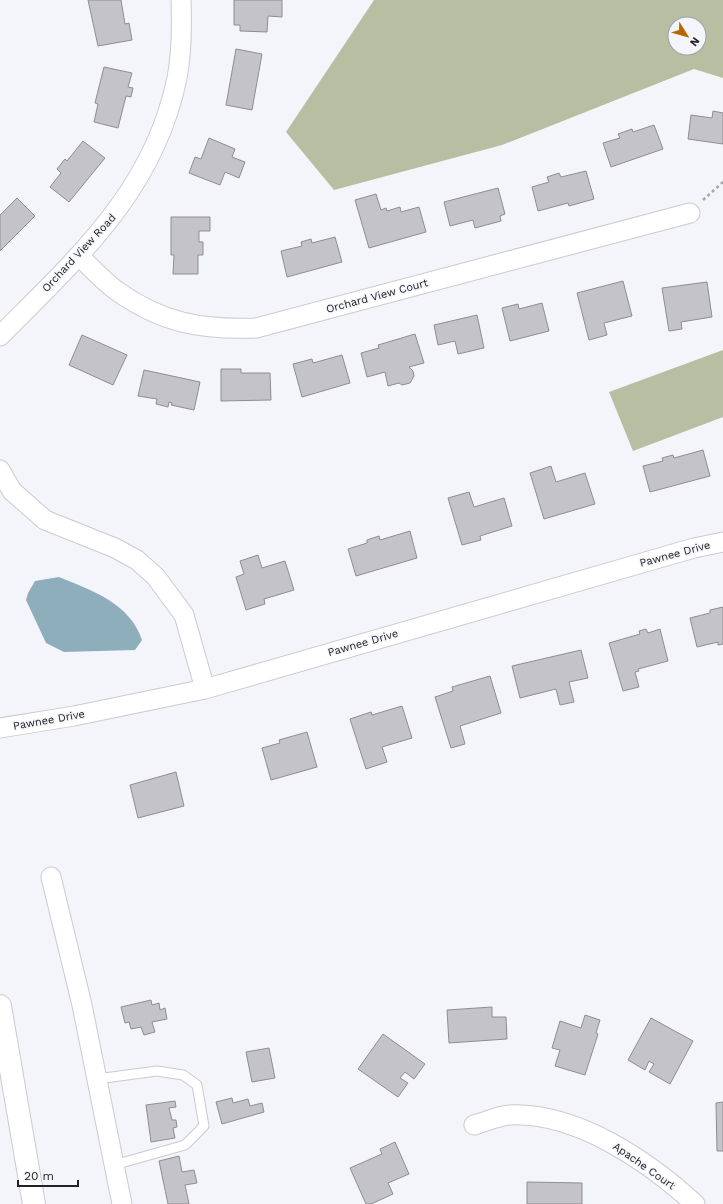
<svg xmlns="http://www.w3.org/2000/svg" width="723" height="1204" font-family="'Work Sans',sans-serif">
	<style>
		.forest { fill: #b7bea1; fill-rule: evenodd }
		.water { fill: #8eaebb }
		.building { fill: #c4c3c9; stroke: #8d8d92 }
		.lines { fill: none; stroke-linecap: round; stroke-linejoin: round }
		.service-casing { stroke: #cacad0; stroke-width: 11 }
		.minor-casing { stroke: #cacad0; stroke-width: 21 }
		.primary-casing { stroke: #cacad0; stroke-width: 24 }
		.path { stroke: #a6a7ac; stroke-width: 2.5; stroke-dasharray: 3 3; stroke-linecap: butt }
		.service { stroke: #fff; stroke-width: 9 }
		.minor { stroke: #fff; stroke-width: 19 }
		.primary { stroke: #fff; stroke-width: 22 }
		.labels { text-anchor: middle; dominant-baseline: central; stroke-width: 3; stroke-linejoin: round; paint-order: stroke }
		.street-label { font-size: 11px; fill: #212224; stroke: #f4f5fb }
	</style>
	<rect width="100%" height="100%" fill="#f4f5fb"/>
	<path class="forest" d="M374,0H723V78L694,69L502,145L334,190L286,132ZM675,24H699V48H675Z
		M723,350V417L633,451L609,392Z"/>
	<path class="water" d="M59,577C91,590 130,603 142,640L135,650L64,652L46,643L26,600L28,593L35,581Z"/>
	<path class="building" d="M88,0H121L125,24L129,23L132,40L98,46Z
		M234,0H282V17L268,16L267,32L240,31V25H234Z
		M236,49L262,54L252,110L226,105Z
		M104,67L132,73L128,87L133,88L131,97L126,96L118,128L94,122L98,104L95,103Z
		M713,111L723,113V144L688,139L691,115L712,118Z
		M654,125L663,149L611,167L603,143L620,138L618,134L632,129L633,132Z
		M209,138L235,149L232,157L245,162L239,178L225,172L220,185L189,173L195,157L201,159Z
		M83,141L105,158L69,202L50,187L61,173L57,169L65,159L67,161Z
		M586,171L594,199L569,206L568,203L538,211L532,187L549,182L547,177L559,173L561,177Z
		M498,188L505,214L500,216L501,221L475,228L473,220L450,226L444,202Z
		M376,194L381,210L386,208L387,211L400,207L401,212L419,207L426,232L369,248L355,200Z
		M17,198L35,216L0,251V215Z
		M171,217H210V231H199V242H203V255H198V274H173L174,255H171Z
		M335,237L342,262L287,277L281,251L302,246L301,242L311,239L312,243Z
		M623,281L632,316L604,323L607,335L589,340L577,293Z
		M707,282L712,317L681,322L682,329L669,331L662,288Z
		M542,303L549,331L510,341L502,308L518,304L519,309Z
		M477,315L484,348L458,354L455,341L438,345L434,325Z
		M415,334L424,363L409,367L413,371L414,376L410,383L402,385L399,383L388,386L385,372L367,377L361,353L379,348L378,345Z
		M82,335L127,355L113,385L69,365Z
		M342,355L350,383L302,397L293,364L312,359L313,363Z
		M221,369H241V373H270L271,400L221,401Z
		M144,370L200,382L194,410L171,405L172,403L169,402L168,407L156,404L157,399L138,396Z
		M703,450L710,476L650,492L643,466L663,461L662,458L673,455L674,458Z
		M551,466L556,482L585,473L595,504L544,519L530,473Z
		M469,492L474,507L504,498L512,526L480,536L481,540L462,545L448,498Z
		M410,531L417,558L356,576L348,549L367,543V540L379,536L380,540Z
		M258,555L262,568L285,561L294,590L264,599L265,604L246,610L236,577L244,574L240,561Z
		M723,607V644L718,645V642L697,647L690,618L710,613V610Z
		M646,629L648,633L660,629L668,661L638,669L639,671L635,672L639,687L623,691L609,643L640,634L639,631Z
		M581,650L588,678L569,682L574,702L560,705L556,689L520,698L512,666Z
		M490,676L501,713L460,726L465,744L451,748L435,697L453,691L452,687Z
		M402,706L412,738L382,747L387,762L366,769L350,719L371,712L372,715Z
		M307,732L317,767L271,780L262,748L280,743L279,740Z
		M176,772L184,806L138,818L130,785Z
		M151,1000L152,1005L159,1003L160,1010L165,1008L167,1019L152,1022L155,1032L144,1035L141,1027L131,1029L129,1022L125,1023L121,1007Z
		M492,1007V1017H506L507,1039L449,1043L447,1010Z
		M585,1015L600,1020L596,1033L598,1034L585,1075L555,1066L560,1050L552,1048L560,1021L581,1028Z
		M651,1018L693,1041L670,1084L649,1072L654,1064L649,1061L645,1070L628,1060Z
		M383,1034L425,1064L414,1079L405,1072L400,1078L408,1083L398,1097L358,1069Z
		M269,1048L275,1078L252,1082L246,1052Z
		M232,1098L233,1103L248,1099L250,1106L262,1103L264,1112L222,1124L216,1102Z
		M175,1101L176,1107L169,1108L172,1120H176L177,1127L173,1128L175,1138L151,1142L146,1105Z
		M723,1102V1151H717L716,1103Z
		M395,1142L409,1174L388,1183L393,1194L371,1204H366L350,1168L382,1154L380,1149Z
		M179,1156L182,1172L194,1170L197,1183L185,1185L189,1204H168L159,1161Z
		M527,1182L582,1183V1204H527Z"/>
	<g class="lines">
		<defs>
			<path id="service" d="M97,1079L157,1071L183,1075L197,1085L204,1126L185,1145L114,1165"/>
			<path id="minor" d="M79,256C91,267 103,281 117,291C162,323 201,330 256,328L690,213
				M0,336C77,258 154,191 177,78C182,52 182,26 181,0
				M0,470L12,491L45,520L115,548L137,560L156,577L184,615L205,689
				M0,728L74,716L205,689L694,548L723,542
				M51,877L82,1005L122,1204
				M474,1125C485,1122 498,1116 509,1115C576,1112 647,1160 695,1204"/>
			<path id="primary" d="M0,1006L34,1204"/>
		</defs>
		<use href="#service" class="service-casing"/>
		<use href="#minor" class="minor-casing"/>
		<use href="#primary" class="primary-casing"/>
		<path class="path" d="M703,200L723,182"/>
		<use href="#service" class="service"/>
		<use href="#minor" class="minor"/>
		<use href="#primary" class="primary"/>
	</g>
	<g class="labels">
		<g class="street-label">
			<text transform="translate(79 253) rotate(-47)">Orchard View Road</text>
			<text transform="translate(377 296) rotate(-15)">Orchard View Court</text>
			<text transform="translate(675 554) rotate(-15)">Pawnee Drive</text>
			<text transform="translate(363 643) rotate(-16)">Pawnee Drive</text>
			<text transform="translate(49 720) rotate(-10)">Pawnee Drive</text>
			<text transform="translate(644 1166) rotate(35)">Apache Court</text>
		</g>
	</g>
	<g transform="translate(687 36) rotate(127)"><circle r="19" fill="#f4f5fb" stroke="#a0a1a5"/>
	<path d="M0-3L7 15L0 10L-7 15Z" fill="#bc6400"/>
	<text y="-6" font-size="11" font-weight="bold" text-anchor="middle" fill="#212224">N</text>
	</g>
	<path d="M18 1180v6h60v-6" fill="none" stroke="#212224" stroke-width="2"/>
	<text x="24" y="1180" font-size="12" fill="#212224" stroke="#f4f5fb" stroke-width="3" paint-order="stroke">20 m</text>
</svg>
